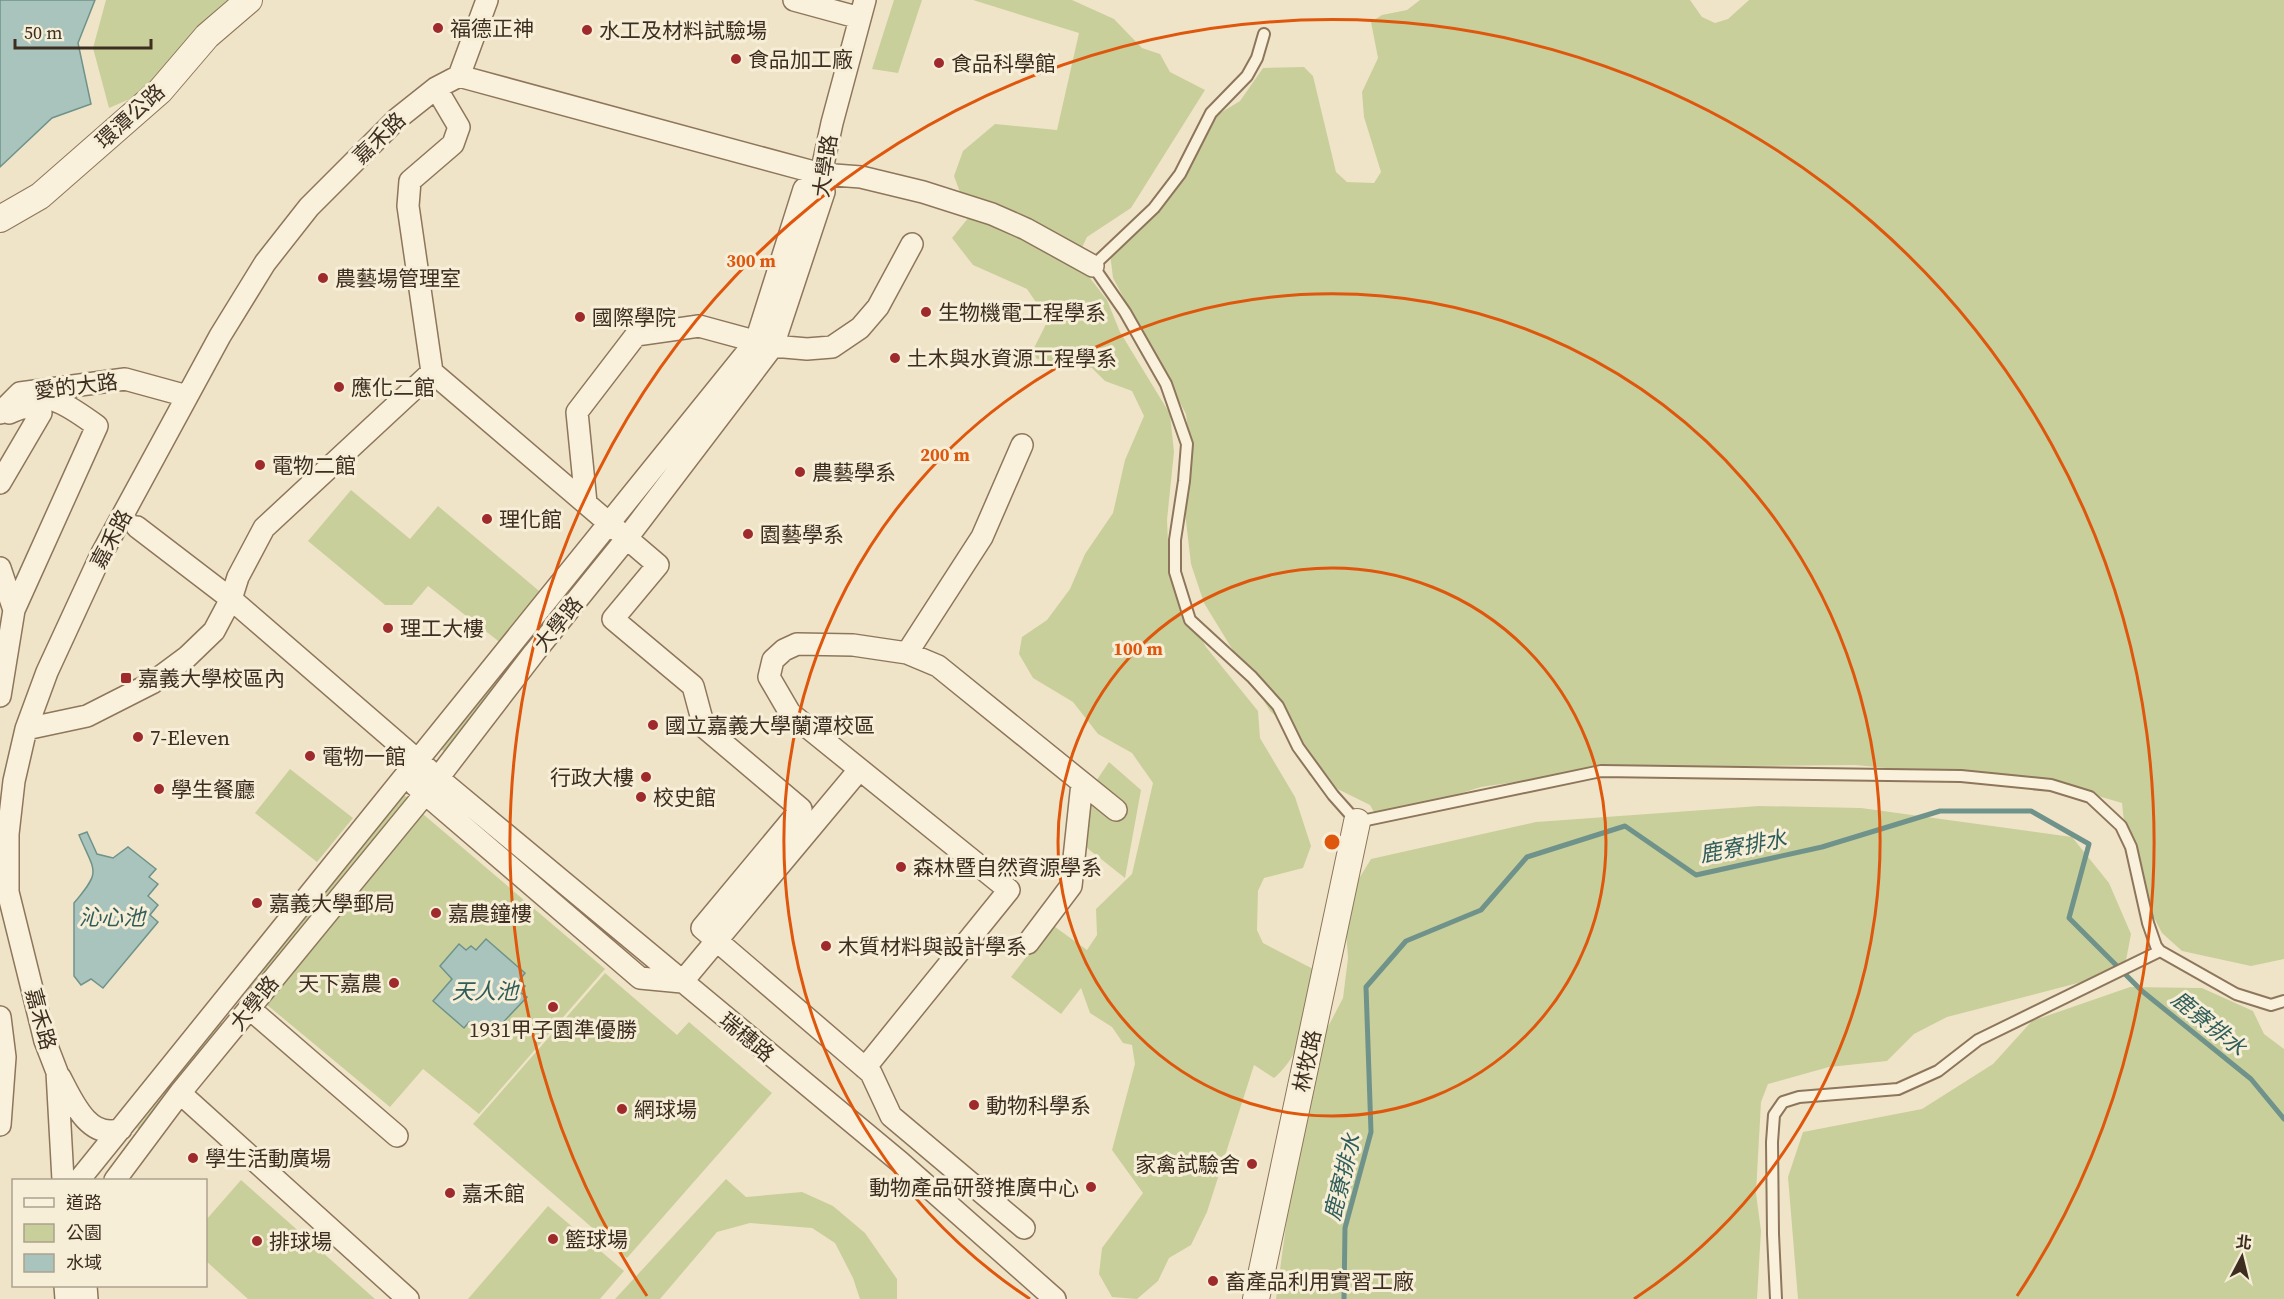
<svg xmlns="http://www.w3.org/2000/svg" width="2284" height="1299" font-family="'Source Serif 4','Noto Sans TC',serif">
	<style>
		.green { fill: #c9cf9b }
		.water { fill: #a9c4bc; stroke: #6f938a; stroke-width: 1.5 }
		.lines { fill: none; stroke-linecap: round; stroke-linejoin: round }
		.stream { stroke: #6f938a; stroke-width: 5 }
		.service-casing { stroke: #8d765c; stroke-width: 14 }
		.minor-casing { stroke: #8d765c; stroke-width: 24 }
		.tertiary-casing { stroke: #8d765c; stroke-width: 28 }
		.service { stroke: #faf1dc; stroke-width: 10 }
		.minor { stroke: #faf1dc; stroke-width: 21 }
		.tertiary { stroke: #faf1dc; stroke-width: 26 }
		.ring { fill: none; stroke: #df570d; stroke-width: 3 }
		.poi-dot { fill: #9e2a2b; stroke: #f7eed8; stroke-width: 2 }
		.labels { text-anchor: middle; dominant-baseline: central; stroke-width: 6; stroke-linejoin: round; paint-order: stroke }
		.poi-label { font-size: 21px; fill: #3d2e20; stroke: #f7eed8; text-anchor: start }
		.street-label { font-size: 21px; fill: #3d2e20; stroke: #f7eed8 }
		.water-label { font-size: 22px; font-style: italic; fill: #2f5d5a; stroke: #f7eed8 }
		.centre { fill: #df570d; stroke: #f7eed8; stroke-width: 3 }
		.ring-label { font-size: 18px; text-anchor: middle; font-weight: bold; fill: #df570d; stroke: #f7eed8; stroke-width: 6; stroke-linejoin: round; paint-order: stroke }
	</style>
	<rect width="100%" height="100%" fill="#f0e4c8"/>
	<path class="green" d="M106,0H234L146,92L109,108L93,48Z
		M894,0H922L898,73L872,69Z
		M973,0H1072L1114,19L1142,48L1160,54L1170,72L1205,90L1131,208L1087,237L1076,260L1107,300L1120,332L1170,414L1174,452L1167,520L1169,563L1180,600L1206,647L1258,711L1260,738L1295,797L1311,846L1303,868L1264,878L1258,891L1257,930L1263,943L1319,972C1309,1010 1305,1052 1274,1078L1254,1065L1207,1212L1191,1245L1169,1258L1158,1281L1137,1299L1112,1297L1099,1274L1102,1248L1143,1193L1112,1150L1135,1064L1132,1045L1123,1043L1112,1027L1090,1013L1081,988L1061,1014L1011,977L1051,924L1087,950L1097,935L1096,909L1132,874L1153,783L1132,753L1098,734L1073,702L1033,678L1019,654L1022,637L1047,620L1070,589L1085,554L1113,513L1125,460L1144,416L1132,391L1105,381L1092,368L1037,359L1032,352L1048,320L1027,289L973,265L952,238L969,217L954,176L963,151L995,124L1057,130L1079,33Z
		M1420,0H1690L1702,17L1715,23L1728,19L1749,0H2284V959L2251,966L2182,951L2162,933L2150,910L2127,851L2122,803L2057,784L1855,765L1617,767L1481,787L1378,819L1370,805L1309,775L1289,727L1270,711L1204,603L1191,564L1184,504L1190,445L1186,414L1113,278L1110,253L1152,214L1207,121L1240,101L1263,68L1304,67L1313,76L1336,172L1347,182L1374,183L1381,172L1364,117L1362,92L1378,58L1371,22L1382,15L1407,10Z
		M351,490L410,539L438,506L551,601L511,651L428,586L412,605H385L308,541Z
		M511,660L516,664L444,751L439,748Z
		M1109,762L1141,790L1125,878L1082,844L1086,796Z
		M290,769L353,818L317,862L255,813Z
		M402,794L408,798L251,992L246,988Z
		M1759,806L1861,808L2072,837L2109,883L2131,934L2124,971L1947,1017L1914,1034L1887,1061L1829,1067L1768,1084L1761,1102L1756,1193L1761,1231L1757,1299H1276L1297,1144L1319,1044L1343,998L1348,958L1344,903L1371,859L1536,822Z
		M423,814L605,969L479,1114L423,1069L390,1107L266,1004Z
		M605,973L677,1035L689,1022L772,1093L627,1258L473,1124Z
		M2130,987L2202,988L2253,1011L2264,1034L2284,1049V1299H1798L1788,1177L1803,1132L1922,1109L1993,1064L2032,1021Z
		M220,1022L225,1025L141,1131L137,1128Z
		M726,1179L746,1197L802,1192L833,1206L865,1233L897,1279V1299H860L853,1278L835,1243L812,1228L750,1223L717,1232L660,1299H615Z
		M241,1180L375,1299H248L206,1261V1220Z
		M548,1206L624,1271L600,1299H468Z"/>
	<path class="water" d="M0,0H95L78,43L91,104L52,118L0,167Z
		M87,832L97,854L113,858L128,847L156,869L149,877L158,884L148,896L158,905L150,915L158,922L103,988L91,979L81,985L74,976V903C102,870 95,873 79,835Z
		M486,939L525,973L519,981L525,986L520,992L527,997L494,1032L486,1027L481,1032L469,1022L464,1028L433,1001L452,979L440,966L459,944L466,950L471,946L476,950Z"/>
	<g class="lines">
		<path class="stream" d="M1344,1299L1345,1228L1371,1132L1366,987L1406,941L1481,910L1527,857L1625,826L1696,875L1822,847L1940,811H2031L2089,844L2069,918L2142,991L2251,1079L2284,1119"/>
		<defs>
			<path id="service" d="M1264,34L1257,58L1247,76L1211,113L1180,174L1154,208L1093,266L1125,312L1166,384L1187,444L1184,481L1175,540V572L1190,620L1252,677L1278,706L1298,747L1333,795L1357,822L1601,771L1961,776L2051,785L2090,797L2121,826L2131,847L2148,923L2156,946L2160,951L2236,994L2271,1005L2284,1001
				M1776,1299L1773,1234L1772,1142L1774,1115L1783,1102L1799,1097L1898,1089L1938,1071L1978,1040L2160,951"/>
			<path id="minor" d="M794,0L860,18
				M459,76L821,174L861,177L923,192L992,214L1026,229L1093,266
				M432,372L408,206L410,181L453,144L459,127L436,88
				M0,413L20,393L125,379L187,396
				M0,483L41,413C28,405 22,407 9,413
				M586,503L577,412L636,335L699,326L773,346L807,349L832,347L860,328L878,307L912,244
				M137,527L231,599L438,778L900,1162L1055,1299
				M0,568L14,610
				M907,653L982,537L1022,445
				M0,696L14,610L97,426C68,405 56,397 20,393
				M26,729L87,716L152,683L187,657L214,631L231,599L238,577L264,528L432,372L658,565L613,619L693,686L704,727L801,809L702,928L871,1073L891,1116L1024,1228
				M415,785L640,978L682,982L859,770
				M1028,943L1071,886L1082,783
				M250,1009L397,1136
				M0,1017L5,1057L0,1125
				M865,1068L1009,890L790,713L769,677L773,660L784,650L797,644L853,645L907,653L938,666L1116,810
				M60,1077C72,1100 89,1141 121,1129
				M180,1093L408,1299
				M63,1180L57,1072L45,1041L8,892V834L14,781L26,729L47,672L101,555L220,336L265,263L309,207L397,119L436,88L459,76L487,0
				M79,1180L756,341L804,189L821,174
				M115,1180L180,1093L438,778L534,653L627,538L773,346L824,192L821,174L832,123L865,0
				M65,1286L66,1299
				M86,1286L87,1299"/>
			<path id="tertiary" d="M0,219L40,196L160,91L207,36L249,0
				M1256,1299L1357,822"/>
		</defs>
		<use href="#service" class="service-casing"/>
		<use href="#minor" class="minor-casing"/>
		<use href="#tertiary" class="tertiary-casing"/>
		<use href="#service" class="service"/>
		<use href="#minor" class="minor"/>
		<use href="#tertiary" class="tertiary"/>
	</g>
	<g class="ring">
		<circle cx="1332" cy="842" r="274"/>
		<path d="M1030 1299A548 548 0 1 1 1634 1299"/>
		<path d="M647 1296A822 822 0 1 1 2017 1296"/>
	</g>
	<g class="poi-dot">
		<circle cx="438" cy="28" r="6"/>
		<circle cx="587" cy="30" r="6"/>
		<circle cx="736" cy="59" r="6"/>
		<circle cx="939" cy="63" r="6"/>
		<circle cx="323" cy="278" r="6"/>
		<circle cx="926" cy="312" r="6"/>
		<circle cx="580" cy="317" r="6"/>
		<circle cx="895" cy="358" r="6"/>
		<circle cx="339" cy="387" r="6"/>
		<circle cx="260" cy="465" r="6"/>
		<circle cx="800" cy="472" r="6"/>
		<circle cx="487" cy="519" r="6"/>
		<circle cx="748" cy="534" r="6"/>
		<circle cx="388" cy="628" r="6"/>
		<rect x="120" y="672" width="12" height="12" rx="3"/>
		<circle cx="653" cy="725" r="6"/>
		<circle cx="138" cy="737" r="6"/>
		<circle cx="310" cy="756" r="6"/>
		<circle cx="646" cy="777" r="6"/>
		<circle cx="159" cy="789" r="6"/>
		<circle cx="641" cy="797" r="6"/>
		<circle cx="901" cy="867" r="6"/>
		<circle cx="257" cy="903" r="6"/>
		<circle cx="436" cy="913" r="6"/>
		<circle cx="826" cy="946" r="6"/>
		<circle cx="394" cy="983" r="6"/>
		<circle cx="553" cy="1007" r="6"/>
		<circle cx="974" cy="1105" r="6"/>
		<circle cx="622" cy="1109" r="6"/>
		<circle cx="193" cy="1158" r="6"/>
		<circle cx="1252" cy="1164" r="6"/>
		<circle cx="1091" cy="1187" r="6"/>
		<circle cx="450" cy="1193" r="6"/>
		<circle cx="553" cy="1239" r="6"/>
		<circle cx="257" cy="1241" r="6"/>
		<circle cx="1213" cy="1281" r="6"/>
	</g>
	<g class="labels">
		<g class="poi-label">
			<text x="450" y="28">福德正神</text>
			<text x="599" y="30">水工及材料試驗場</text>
			<text x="748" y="59">食品加工廠</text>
			<text x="951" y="63">食品科學館</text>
			<text x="335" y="278">農藝場管理室</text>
			<text x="938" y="312">生物機電工程學系</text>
			<text x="592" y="317">國際學院</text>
			<text x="907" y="358">土木與水資源工程學系</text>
			<text x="351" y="387">應化二館</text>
			<text x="272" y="465">電物二館</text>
			<text x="812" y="472">農藝學系</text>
			<text x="499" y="519">理化館</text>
			<text x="760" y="534">園藝學系</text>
			<text x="400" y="628">理工大樓</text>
			<text x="138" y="678">嘉義大學校區內</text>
			<text x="665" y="725">國立嘉義大學蘭潭校區</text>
			<text x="150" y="737">7-Eleven</text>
			<text x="322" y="756">電物一館</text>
			<text x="634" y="777" text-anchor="end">行政大樓</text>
			<text x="171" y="789">學生餐廳</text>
			<text x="653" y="797">校史館</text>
			<text x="913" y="867">森林暨自然資源學系</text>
			<text x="269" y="903">嘉義大學郵局</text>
			<text x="448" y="913">嘉農鐘樓</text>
			<text x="838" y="946">木質材料與設計學系</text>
			<text x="382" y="983" text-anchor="end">天下嘉農</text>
			<text x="553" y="1029" text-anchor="middle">1931甲子園準優勝</text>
			<text x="986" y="1105">動物科學系</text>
			<text x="634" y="1109">網球場</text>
			<text x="205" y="1158">學生活動廣場</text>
			<text x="1240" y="1164" text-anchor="end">家禽試驗舍</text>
			<text x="1079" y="1187" text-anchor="end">動物產品研發推廣中心</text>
			<text x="462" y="1193">嘉禾館</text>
			<text x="565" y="1239">籃球場</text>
			<text x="269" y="1241">排球場</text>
			<text x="1225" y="1281">畜產品利用實習工廠</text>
		</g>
		<g class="street-label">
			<text transform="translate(130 116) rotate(-42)">環潭公路</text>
			<text transform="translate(379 138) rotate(-44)">嘉禾路</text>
			<text transform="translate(825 166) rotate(-82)">大學路</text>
			<text transform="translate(76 386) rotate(-7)">愛的大路</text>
			<text transform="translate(111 539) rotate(-62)">嘉禾路</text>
			<text transform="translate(558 624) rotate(-51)">大學路</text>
			<text transform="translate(254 1003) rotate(-51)">大學路</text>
			<text transform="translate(41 1019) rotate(75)">嘉禾路</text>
			<text transform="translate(747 1037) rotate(40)">瑞穗路</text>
			<text transform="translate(1307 1061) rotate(-78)">林牧路</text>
		</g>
		<g class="water-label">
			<text transform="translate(1743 846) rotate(-11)">鹿寮排水</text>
			<text x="112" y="917">沁心池</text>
			<text x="485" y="991">天人池</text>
			<text transform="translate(2209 1023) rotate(39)">鹿寮排水</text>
			<text transform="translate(1342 1177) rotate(-76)">鹿寮排水</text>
		</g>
	</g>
	<circle cx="1332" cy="842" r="9" class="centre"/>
	<g class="ring-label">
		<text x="751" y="267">300 m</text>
		<text x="945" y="461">200 m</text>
		<text x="1138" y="655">100 m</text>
	</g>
	<rect x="12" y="1179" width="195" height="108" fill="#f7eed8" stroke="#ada18e" stroke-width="1.5"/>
	<rect x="24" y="1198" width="30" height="9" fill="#faf1dc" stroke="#ada18e" stroke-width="1.5"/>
	<text x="66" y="1209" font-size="18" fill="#3d2e20">道路</text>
	<rect x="24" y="1224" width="30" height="18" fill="#c9cf9b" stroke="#ada18e" stroke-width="1.5"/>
	<text x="66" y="1239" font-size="18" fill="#3d2e20">公園</text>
	<rect x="24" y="1254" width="30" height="18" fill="#a9c4bc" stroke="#ada18e" stroke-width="1.5"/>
	<text x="66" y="1269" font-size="18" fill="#3d2e20">水域</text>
	<g transform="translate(2242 1257) rotate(7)" stroke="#f7eed8" stroke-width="4.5" paint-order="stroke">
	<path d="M0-4.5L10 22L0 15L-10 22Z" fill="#3d2e20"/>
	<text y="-9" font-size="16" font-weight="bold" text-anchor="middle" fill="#3d2e20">北</text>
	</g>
	<path d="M15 39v9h136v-9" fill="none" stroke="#3d2e20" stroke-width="3"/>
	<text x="24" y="39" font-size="18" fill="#3d2e20" stroke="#f7eed8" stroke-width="4.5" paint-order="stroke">50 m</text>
</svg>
